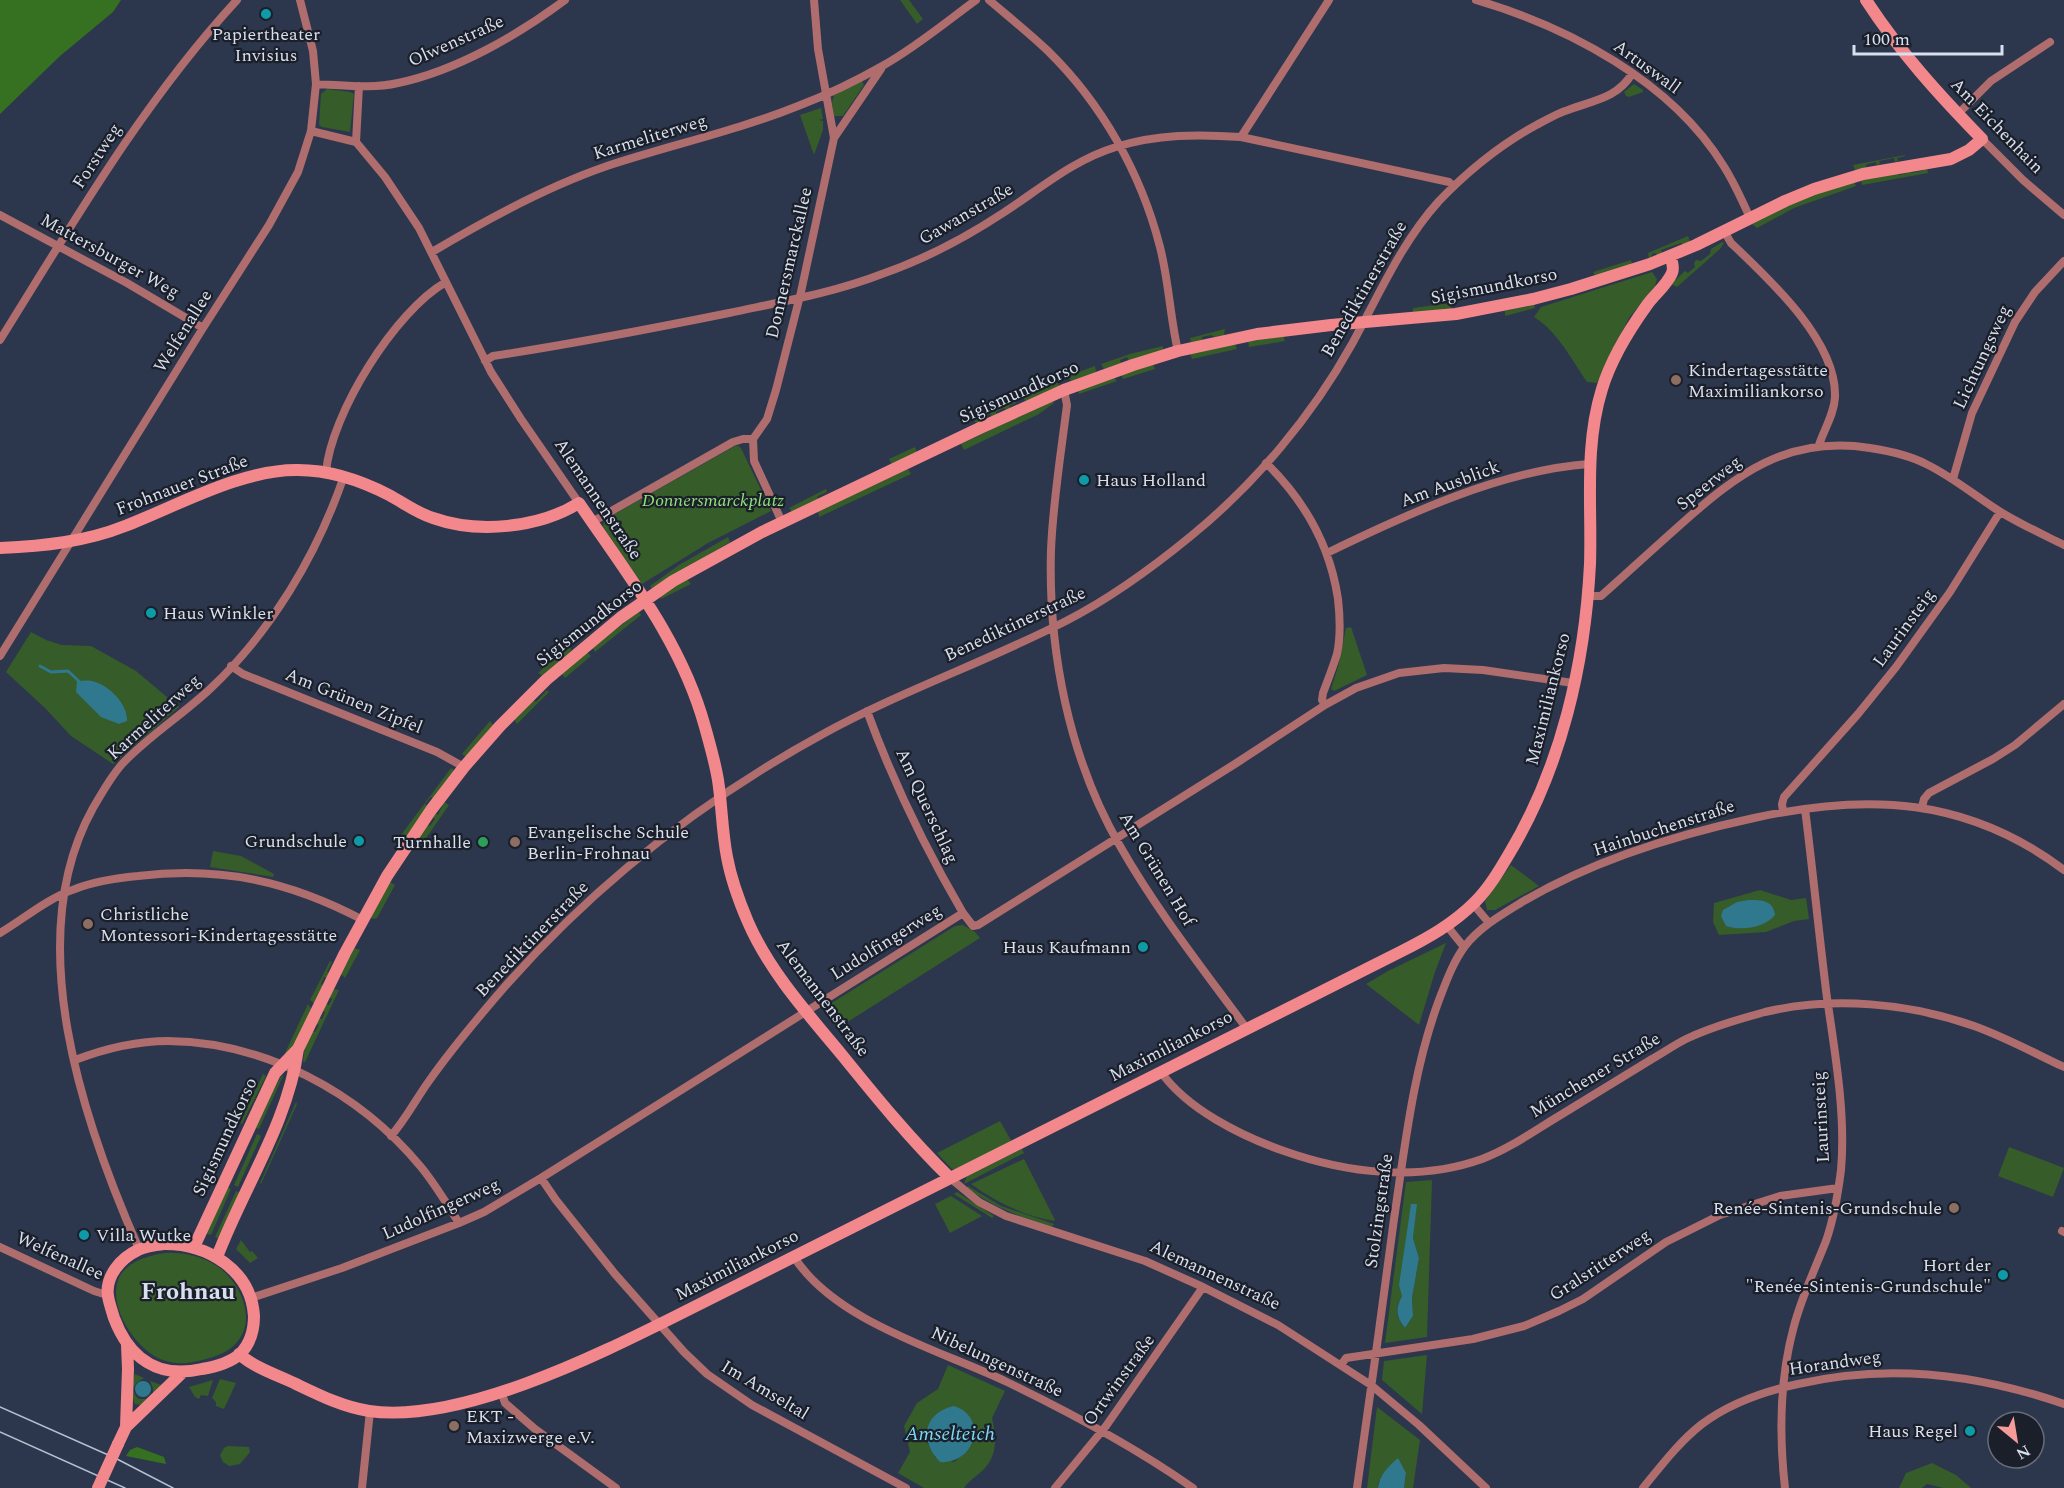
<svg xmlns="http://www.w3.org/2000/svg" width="2064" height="1488" font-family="Spectral,serif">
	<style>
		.green { fill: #355c29; fill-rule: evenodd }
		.forest { fill: #357121 }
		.water { fill: #2f788d }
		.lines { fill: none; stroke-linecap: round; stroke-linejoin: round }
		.stream { stroke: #2f788d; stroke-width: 3 }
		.street { stroke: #af6d6d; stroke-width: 8 }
		.secondary { stroke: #f2888b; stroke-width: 12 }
		.tram { stroke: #b7bfcf; stroke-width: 1.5 }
		.secondary-bridge { stroke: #f2888b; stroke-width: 12 }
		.culture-dot { fill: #0f9aa8; stroke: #1a1f29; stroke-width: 2 }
		.education-dot { fill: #8d6e63; stroke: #1a1f29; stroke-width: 2 }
		.leisure-dot { fill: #2e9e5b; stroke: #1a1f29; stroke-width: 2 }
		.labels { text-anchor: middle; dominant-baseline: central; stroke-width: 4.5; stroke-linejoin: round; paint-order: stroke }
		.poi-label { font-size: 18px; fill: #d8dfee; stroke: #1a1f29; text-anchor: start }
		.street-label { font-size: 18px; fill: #d8dfee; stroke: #1a1f29 }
		.park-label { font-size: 18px; font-style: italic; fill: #91e27a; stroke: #1a1f29 }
		.water-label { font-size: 20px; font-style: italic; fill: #7dd8f4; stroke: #1a1f29 }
		.district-label { font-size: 24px; font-weight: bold; fill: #d8dfee; stroke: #1a1f29 }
	</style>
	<rect width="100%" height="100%" fill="#2c374d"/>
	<path class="green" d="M900,0H909L923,19L917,24Z
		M862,81L864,85L843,116H834L832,102L834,95Z
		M1634,84L1643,90V92L1629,97L1626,96L1624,92Z
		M327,89L350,92L354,94L350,132L322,127L319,125L321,94Z
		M821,108L823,119L819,120L823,121V130L814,155L800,115Z
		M1905,155V156L1897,158L1898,161L1895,162L1894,158L1879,161L1880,164L1877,165L1876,162L1867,164L1865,168L1855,170L1853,165Z
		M1927,167L1928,173L1862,185L1861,179L1896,172L1899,175L1907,173V170L1910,169L1911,173L1921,171Z
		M1854,181L1856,186L1794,208L1757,228L1752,224L1799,200Z
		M1688,236L1690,242L1683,245L1681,243L1661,250L1662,253L1657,255L1655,253L1652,254L1651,258L1649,259L1648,253Z
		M1722,242L1724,243L1720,249L1677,287L1671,284L1685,271L1688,273L1695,267L1694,263L1696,260L1701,261L1710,254L1711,249Z
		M1631,260L1632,265L1596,277L1593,272Z
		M1652,272L1657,279L1655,286L1629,318L1597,383L1587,382C1572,360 1557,331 1534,317L1541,307Z
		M1451,303V309L1413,313V308Z
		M1534,305L1535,308L1505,316V311Z
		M1225,329L1224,335L1215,337L1211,335L1202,337V340L1191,343L1190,338Z
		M1283,335L1285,341L1249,347L1248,341Z
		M1235,344L1237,349L1192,359L1190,354Z
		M1163,346V350L1129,361L1127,357L1120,360L1121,363L1104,369L1101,364L1130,354Z
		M1153,364L1155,369L1123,379L1121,374Z
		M1095,366L1096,372L1071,381L1068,376Z
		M1114,377L1117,381L1079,394L1078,390Z
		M1056,381L1060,386L1026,401L1022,397Z
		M1015,400L1016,403L1009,406L1011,409L1006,411L1004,408L996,412L997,415L992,417L990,414L983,418L984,421L978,424L973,420Z
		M1053,401L1054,403L1039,414L964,450L961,444Z
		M735,446H739L742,450L771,511L708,543L642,584L603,527L604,520Z
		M915,447L917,453L892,465L889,459Z
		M908,469L911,474L819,517L818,511Z
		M826,489L827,492L818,496L817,500L792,512L789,508Z
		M728,537L730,542L652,589L650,586L679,565Z
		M687,579L691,584L661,599L660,597L663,594Z
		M639,612L641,615L595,652L592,647Z
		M1351,627L1367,675L1334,691L1331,689L1338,667L1346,628Z
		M31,632L46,640L62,645L91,646L136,671L179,707L113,764L71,736L45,708L6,672Z
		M570,644L571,651L543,676L538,673Z
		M586,651L591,656L565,678L561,673Z
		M547,690L549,692L517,724L514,719L533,700L536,702Z
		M490,721L494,726L466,757L462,754Z
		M451,768L455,771L434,799L431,797L425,804L428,807L406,837L401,835Z
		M444,802L449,805L422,844L416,841L427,825L430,826L435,819L432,817L435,813L438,815Z
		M213,851L241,856L274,874L273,877L210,867Z
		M1511,865L1539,886L1495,910H1487L1485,901Z
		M390,882L395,885L377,918L373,919L370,917Z
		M1760,890L1791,900L1806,898L1809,919L1794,921L1766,932L1719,935L1713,922L1714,903Z
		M963,925L975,932L980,938L838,1028L822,1009L955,926Z
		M1446,943L1435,972L1419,1025L1366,984L1388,971Z
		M354,948L360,950L345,978L341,974Z
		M330,961L332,962L327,972L330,973L327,978L324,977L321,984L323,986L315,1004L310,1000Z
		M333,989L339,990L305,1062H303L305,1046L312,1032H315L319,1025L316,1024L319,1018L322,1019L325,1012L323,1010L326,1004L329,1005L332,999L329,997Z
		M308,1004L312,1010L296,1043L286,1054L285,1053Z
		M263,1074L266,1076L242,1124L240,1123Z
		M282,1075L283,1076L259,1129L253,1127Z
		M296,1102L297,1104L261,1184L260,1183Z
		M1000,1121L1012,1142L955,1169H952L937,1153Z
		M257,1134L261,1136L238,1187L234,1185Z
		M2009,1147L2064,1168L2053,1197L1998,1176Z
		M1022,1149L1024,1153L964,1184L967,1176Z
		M1024,1159L1055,1220L1054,1221C1024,1216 996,1202 971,1184Z
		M1432,1180L1427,1337L1385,1343L1406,1182ZM1416,1204L1413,1238L1419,1258L1412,1298L1413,1316L1405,1328C1395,1317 1395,1308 1402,1296Z
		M225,1186L231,1189L211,1235L204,1233Z
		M968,1186L1001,1206L1054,1224L1052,1227C1018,1216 996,1208 966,1188Z
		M236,1191L241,1193L220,1240L215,1237Z
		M957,1192L994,1216L992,1218L954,1194Z
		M951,1196L982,1216L950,1233L935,1204Z
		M241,1240L250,1252L252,1251L258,1258L250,1263L236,1249Z
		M165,1253C183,1252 201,1256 217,1266C239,1281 257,1317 238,1341C230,1352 215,1357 202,1360C191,1363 178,1365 166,1361C138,1354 106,1307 119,1278C126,1262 149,1255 165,1253Z
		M1427,1355L1422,1414L1382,1380L1384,1361Z
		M948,1365L1005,1391L992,1418C996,1436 998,1453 985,1468C978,1476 971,1478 964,1488H924L898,1473L910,1452L904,1426L917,1403L938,1389ZM928,1427L965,1453L954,1462L935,1457L927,1442Z
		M135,1374L144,1378C135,1383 128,1390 139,1399H146L153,1393V1388L150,1381L161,1385L159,1389L141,1405L135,1404C130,1395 132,1382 135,1374Z
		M220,1379L236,1383L224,1409L216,1406V1402L212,1398Z
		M213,1380L208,1396L201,1395L199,1399L195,1397L189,1387Z
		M1377,1407L1420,1440L1413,1488H1404L1406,1473L1379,1481L1378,1488H1367Z
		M228,1446L249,1447L250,1452L240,1464L229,1466L223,1462L220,1455L224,1448Z
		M1932,1463L1956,1475L1971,1488H1943L1927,1484L1922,1488H1899L1906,1473Z"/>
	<path class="forest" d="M0,0H121L113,12L60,56L0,114Z
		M137,1447L164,1457L166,1464L126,1456L130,1450Z"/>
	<path class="water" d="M77,681C82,681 88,680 92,681C109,685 128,704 127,721L119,724L101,717L76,692Z
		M1749,900C1762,900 1773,900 1775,915C1764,928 1742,931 1726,926L1721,916L1723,910L1737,902Z
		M1411,1204H1417L1413,1238L1419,1258L1412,1298L1413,1316L1405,1328C1396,1317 1395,1309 1402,1296L1399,1285Z
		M135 1389a8 8 0 1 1 16 0a8 8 0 1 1-16 0Z
		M954,1406C989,1417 975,1465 940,1462C919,1441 923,1413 954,1406Z
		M1398,1458L1406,1473L1404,1488H1378C1380,1474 1388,1467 1398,1458Z"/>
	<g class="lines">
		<path class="stream" d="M40,666L51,672L68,671L82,684"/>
		<path class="street" d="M989,0C1009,17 1029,33 1048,51C1102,104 1141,173 1160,247C1169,282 1170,317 1178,351
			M1476,0C1568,27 1671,81 1723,165C1734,182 1742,200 1750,218
			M316,84C343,85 372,89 398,83C456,71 518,35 565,0
			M1959,113L1991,81L2050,42
			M311,131L356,142
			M1241,137L1329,0
			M834,138L881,69
			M1982,139L2023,180L2064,215
			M356,142L385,177L419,228L491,372L521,419L579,503
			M356,142L359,86
			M0,215L127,283L203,328
			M1724,231L1731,243C1769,279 1837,341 1835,397C1834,415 1824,429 1819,445
			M432,252C487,219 546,187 607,166C670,145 736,131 798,106C827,95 856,81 884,65C916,47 946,22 976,0
			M0,340C73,223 143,102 237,0
			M485,361L493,356C572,344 650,329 729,313C780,302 833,293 882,274C925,259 965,238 1003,213C1040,189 1073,160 1116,147C1157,134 1199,134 1241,137L1449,182L1454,186
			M1064,390L1067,405C1061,453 1053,501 1051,550C1048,651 1069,758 1120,846C1157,911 1203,969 1247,1029
			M1266,463C1305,501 1330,545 1338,599C1340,617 1341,636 1337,654C1333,667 1328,680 1323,693L1322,700L1325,705
			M326,472C331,414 395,311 446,282
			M1953,479L1972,413L2015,322L2035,292L2064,261
			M592,522L733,442L743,439H753
			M782,522L754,461L753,439L767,419L776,390L801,292L834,138L818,49L814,0
			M1327,553C1405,515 1502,470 1589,464
			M1588,596H1601C1627,573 1653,549 1679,526C1737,474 1787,435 1870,448C1889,451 1909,455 1926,464C1953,477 1975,496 1999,511C2020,524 2042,534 2064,545
			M0,656L203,328L269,225L298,172L311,131L316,84L313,51L300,0
			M231,666L243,674L437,752L464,767
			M867,711C893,782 925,848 963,913
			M1922,807L1924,799L1929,793L1993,759L2015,745L2064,704
			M1783,812L1782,804L1784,797L1858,714L1896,667L1950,592L2000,512
			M1473,904L1489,923
			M1447,926L1464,947
			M0,933C25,918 48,898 75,889C95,881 117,878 138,876C221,866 289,881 363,920
			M75,1060C104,1049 136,1041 168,1041C265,1042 359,1092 421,1167C435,1184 447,1204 459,1223
			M1161,1072C1187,1109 1241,1136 1284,1151C1346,1173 1418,1182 1482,1159C1509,1149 1534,1131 1559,1116C1590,1097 1621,1078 1652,1059C1663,1053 1674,1045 1686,1039C1711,1027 1739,1019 1765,1012C1833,996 1909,1003 1974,1026C2005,1037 2034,1053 2064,1067
			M391,1136C406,1119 416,1099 429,1081C453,1047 481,1014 508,983C598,882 704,799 823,734C901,691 986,662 1066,621C1111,598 1152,568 1191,536C1255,484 1312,416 1352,344C1379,295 1401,243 1439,201C1466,173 1496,148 1531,128C1543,122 1555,114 1568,110C1594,100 1616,99 1632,74
			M541,1178L556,1200L615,1274L684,1352L707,1374L752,1405L906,1488
			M950,1178L979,1202L1006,1216L1145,1261L1203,1287L1278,1325L1371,1385L1419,1425L1486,1488
			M2062,1231L2064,1232
			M0,1247L94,1291L107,1295
			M139,1249C83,1122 20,939 93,808C102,793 111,776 123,763C149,736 182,715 210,689C271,632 317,555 344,476
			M794,1257C836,1322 940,1350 1007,1382C1071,1413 1135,1447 1193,1488
			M251,1298L342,1268L459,1223L484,1212L541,1178L963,913L973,926L978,925L1238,762L1325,705L1356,688L1399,673L1444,668L1483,670L1573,683
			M1341,1365L1346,1358L1473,1339L1524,1326L1559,1311L1583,1299L1666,1242L1720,1215L1780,1196L1838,1188
			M501,1391L505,1403L535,1429L616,1488
			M362,1488L370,1411
			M1055,1488L1106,1426L1203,1287
			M1357,1488C1370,1398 1382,1309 1394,1219C1405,1146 1413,1070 1439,1000C1446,982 1453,962 1465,946C1480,927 1501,915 1522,902C1592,861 1675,835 1754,818C1868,793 1967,797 2064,870
			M1643,1488C1661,1466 1679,1442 1702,1424C1730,1403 1765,1391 1798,1384C1888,1363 1978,1374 2064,1404
			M1785,1488C1779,1435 1780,1377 1794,1326C1802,1296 1815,1269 1826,1241C1834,1218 1838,1194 1841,1170C1846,1115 1835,1053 1827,998C1819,935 1813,872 1805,809"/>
		<path class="secondary" d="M0,548C43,546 85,542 125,526C177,506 242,469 298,470C331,470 360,480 389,495C404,503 417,513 433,518C478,534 539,528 579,503C627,574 682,642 705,727C710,745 715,762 718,780C722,806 722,832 727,857C731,879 739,901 748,922C769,971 808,1014 842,1055C876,1097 911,1140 950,1178
			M165,1244C208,1244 251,1270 254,1316C254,1330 250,1344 240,1354C231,1362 214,1367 202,1369C158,1379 129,1358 114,1318C112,1311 109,1303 108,1296C105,1276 121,1258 138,1250C146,1246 156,1245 165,1244Z
			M194,1247L275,1073L298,1049L345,953L387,876L431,810L464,767L500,726L546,680L620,618L673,581L762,532L980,428L1064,390L1133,365L1178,351L1257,334L1331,325L1456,314L1533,299L1571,289L1650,264L1696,245L1785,201L1814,189L1863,174L1951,159L1969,150L1982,139C1940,96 1899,51 1866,0
			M217,1257C243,1188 288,1123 298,1049
			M239,1354C255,1368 277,1375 296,1384C319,1395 343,1407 369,1411C459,1424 596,1356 676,1316L1400,952C1428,938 1453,924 1475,902C1489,888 1499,871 1509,854C1561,768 1585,664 1590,564C1592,505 1584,447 1602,389C1611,359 1629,330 1647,305C1654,295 1667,285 1672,273C1674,268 1672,261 1670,256
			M126,1427L128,1369L127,1345
			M118,1444L126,1427L183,1372"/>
		<path class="tram" d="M0,1407L115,1458L173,1488
			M0,1432L125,1488"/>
		<path class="secondary-bridge" d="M98,1488L118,1444"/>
	</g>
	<g class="culture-dot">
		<circle cx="266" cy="14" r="6"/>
		<circle cx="1084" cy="480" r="6"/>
		<circle cx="151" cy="613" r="6"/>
		<circle cx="359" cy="841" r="6"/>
		<circle cx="1143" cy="947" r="6"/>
		<circle cx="84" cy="1235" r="6"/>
		<circle cx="2003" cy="1275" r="6"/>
		<circle cx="1970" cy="1431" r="6"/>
	</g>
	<g class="education-dot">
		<circle cx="1676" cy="380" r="6"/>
		<circle cx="515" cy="842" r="6"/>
		<circle cx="88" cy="924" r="6"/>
		<circle cx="1954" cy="1208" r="6"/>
		<circle cx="454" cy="1426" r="6"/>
	</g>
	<circle class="leisure-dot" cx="483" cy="842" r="6"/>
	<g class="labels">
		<g class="poi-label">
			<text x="266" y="34" text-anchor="middle">Papiertheater<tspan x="266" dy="21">Invisius</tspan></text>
			<text x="1688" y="370">Kindertagesstätte<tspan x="1688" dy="21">Maximiliankorso</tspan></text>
			<text x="1096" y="480">Haus Holland</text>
			<text x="163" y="613">Haus Winkler</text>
			<text x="527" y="832">Evangelische Schule<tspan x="527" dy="21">Berlin-Frohnau</tspan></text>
			<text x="347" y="841" text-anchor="end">Grundschule</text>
			<text x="471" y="842" text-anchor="end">Turnhalle</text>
			<text x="100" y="914">Christliche<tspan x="100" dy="21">Montessori-Kindertagesstätte</tspan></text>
			<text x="1131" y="947" text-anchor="end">Haus Kaufmann</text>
			<text x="1942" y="1208" text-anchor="end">Renée-Sintenis-Grundschule</text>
			<text x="96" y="1235">Villa Wutke</text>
			<text x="1991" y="1265" text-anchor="end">Hort der<tspan x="1991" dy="21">"Renée-Sintenis-Grundschule"</tspan></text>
			<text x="466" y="1416">EKT -<tspan x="466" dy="21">Maxizwerge e.V.</tspan></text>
			<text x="1958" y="1431" text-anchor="end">Haus Regel</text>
		</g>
		<g class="street-label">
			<text transform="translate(456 41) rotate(-24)">Olwenstraße</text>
			<text transform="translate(1647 67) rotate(36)">Artuswall</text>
			<text transform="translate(1997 126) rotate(46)">Am Eichenhain</text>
			<text transform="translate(650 137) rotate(-17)">Karmeliterweg</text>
			<text transform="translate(97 156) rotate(-57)">Forstweg</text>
			<text transform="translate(966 214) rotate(-30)">Gawanstraße</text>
			<text transform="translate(110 256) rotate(29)">Mattersburger Weg</text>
			<text transform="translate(789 263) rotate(-77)">Donnersmarckallee</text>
			<text transform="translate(1494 286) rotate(-11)">Sigismundkorso</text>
			<text transform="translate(1364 289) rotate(-60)">Benediktinerstraße</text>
			<text transform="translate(183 331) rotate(-58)">Welfenallee</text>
			<text transform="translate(1982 357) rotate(-65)">Lichtungsweg</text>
			<text transform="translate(1019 392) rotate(-24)">Sigismundkorso</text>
			<text transform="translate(1709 483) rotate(-38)">Speerweg</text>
			<text transform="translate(1450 484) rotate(-20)">Am Ausblick</text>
			<text transform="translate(182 485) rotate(-21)">Frohnauer Straße</text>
			<text transform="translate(598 499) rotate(56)">Alemannenstraße</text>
			<text transform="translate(589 623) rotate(-38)">Sigismundkorso</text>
			<text transform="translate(1015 624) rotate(-25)">Benediktinerstraße</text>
			<text transform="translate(1904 628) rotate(-54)">Laurinsteig</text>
			<text transform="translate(1548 699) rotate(-76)">Maximiliankorso</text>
			<text transform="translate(354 701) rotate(22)">Am Grünen Zipfel</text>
			<text transform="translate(154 717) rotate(-42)">Karmeliterweg</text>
			<text transform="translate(927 806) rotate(65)">Am Querschlag</text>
			<text transform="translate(1664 828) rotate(-18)">Hainbuchenstraße</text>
			<text transform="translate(1157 869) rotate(59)">Am Grünen Hof</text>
			<text transform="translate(532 939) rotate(-46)">Benediktinerstraße</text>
			<text transform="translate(886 942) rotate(-32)">Ludolfingerweg</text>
			<text transform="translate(823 998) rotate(53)">Alemannenstraße</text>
			<text transform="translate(1171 1046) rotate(-27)">Maximiliankorso</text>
			<text transform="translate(1595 1075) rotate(-31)">Münchener Straße</text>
			<text transform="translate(1821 1117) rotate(-93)">Laurinsteig</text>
			<text transform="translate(225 1137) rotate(-65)">Sigismundkorso</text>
			<text transform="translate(441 1209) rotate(-24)">Ludolfingerweg</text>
			<text transform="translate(1379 1211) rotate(-82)">Stolzingstraße</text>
			<text transform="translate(60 1256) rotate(24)">Welfenallee</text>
			<text transform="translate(737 1265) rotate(-27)">Maximiliankorso</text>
			<text transform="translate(1600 1265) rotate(-33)">Gralsritterweg</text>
			<text transform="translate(1215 1275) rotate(25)">Alemannenstraße</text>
			<text transform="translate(997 1362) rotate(25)">Nibelungenstraße</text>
			<text transform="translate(1835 1363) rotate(-8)">Horandweg</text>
			<text transform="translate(1119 1380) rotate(-54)">Ortwinstraße</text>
			<text transform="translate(765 1390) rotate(31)">Im Amseltal</text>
		</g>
		<g class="park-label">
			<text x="713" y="500">Donnersmarckplatz</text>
		</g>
		<g class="water-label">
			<text x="950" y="1434">Amselteich</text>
		</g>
		<g class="district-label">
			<text x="188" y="1292">Frohnau</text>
		</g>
	</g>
	<g transform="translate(2016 1440) rotate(150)"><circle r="28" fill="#1a1f29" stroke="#666c78" stroke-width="1.5"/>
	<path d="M0-4.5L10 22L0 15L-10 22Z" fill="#f59b99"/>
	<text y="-9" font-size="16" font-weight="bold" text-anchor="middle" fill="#d8dfee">N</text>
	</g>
	<path d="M1854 45v9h148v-9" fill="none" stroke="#d8dfee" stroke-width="3"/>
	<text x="1863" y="45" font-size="18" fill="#d8dfee" stroke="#1a1f29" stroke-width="4.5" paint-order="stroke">100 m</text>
</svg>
